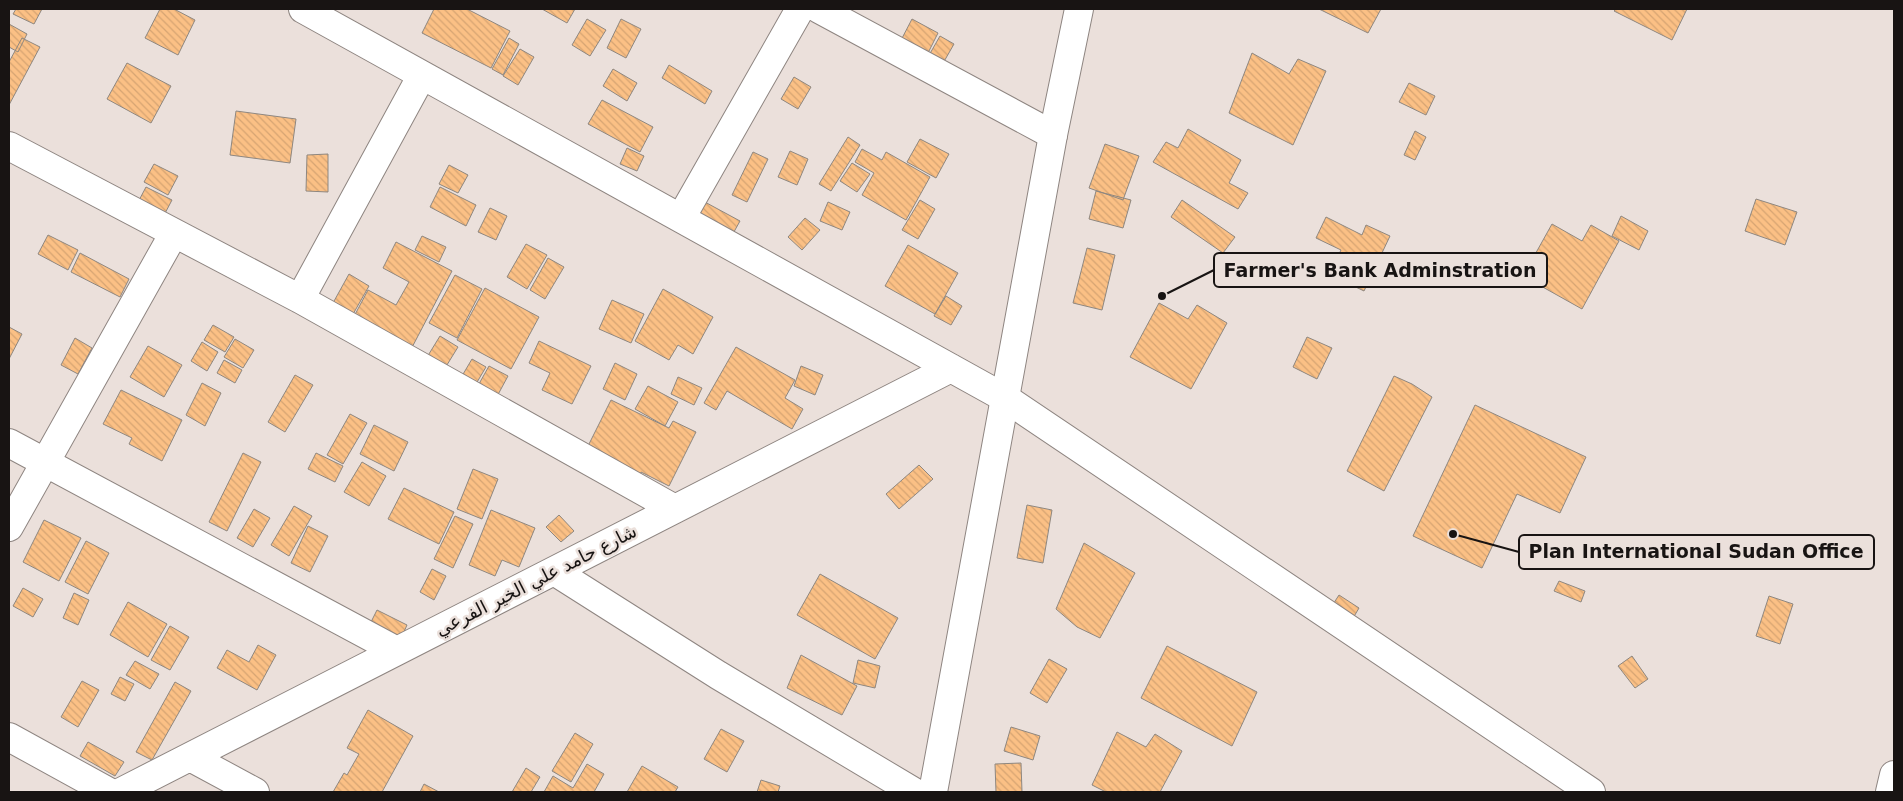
<svg xmlns="http://www.w3.org/2000/svg" width="1903" height="801" font-family="'DejaVu Sans','Noto Sans Arabic',sans-serif">
	<style>
		.building { fill: url(#building-back-hatch); stroke: #8e8780 }
		.lines { fill: none; stroke-linecap: round; stroke-linejoin: round }
		.street-casing { stroke: #8e8581; stroke-width: 30 }
		.secondary-casing { stroke: #8e8581; stroke-width: 30 }
		.street { stroke: #fff; stroke-width: 28 }
		.secondary { stroke: #fff; stroke-width: 28 }
		.labels { text-anchor: middle; dominant-baseline: central; stroke-width: 5; stroke-linejoin: round; paint-order: stroke }
		.street-label { font-size: 18px; fill: #181413; stroke: #ebe0db }
		.leader { fill: none; stroke: #181413; stroke-width: 2 }
		.callout-dot { fill: #181413; stroke: #ebe0db; stroke-width: 2 }
		.callout { fill: #ebe0db; stroke: #181413; stroke-width: 2 }
		.callout-label { font-size: 19px; text-anchor: middle; font-weight: bold; fill: #181413 }
	</style>
	<defs>
		<pattern id="building-back-hatch" width="6" height="6" patternUnits="userSpaceOnUse" patternTransform="scale(1.25)"><rect width="6" height="6" fill="#fbc085"/><path d="M-1 5l2 2M0 0l6 6M5-1l2 2" fill="none" stroke="#d6a472"/></pattern>
	</defs>
	<rect width="100%" height="100%" fill="#ebe0db"/>
	<path class="building" d="M16,9H42L34,24L13,14Z
		M160,9H174L195,20L178,55L145,38Z
		M434,9H467L510,31L491,68L422,33Z
		M542,9H575L567,23Z
		M1319,9H1381L1368,33Z
		M1616,9H1687L1672,40L1614,11Z
		M587,19L606,30L590,56L572,45Z
		M621,19L641,29L626,58L607,48Z
		M912,19L938,33L926,57L899,44Z
		M9,24L27,34L18,52L9,47Z
		M940,36L954,44L942,65L928,57Z
		M22,38L40,47L9,105V62Z
		M509,38L519,44L503,75L492,69Z
		M520,49L534,57L518,85L503,76Z
		M1252,53L1289,74L1298,59L1326,71L1293,145L1229,113Z
		M127,63L171,86L151,123L107,99Z
		M669,65L712,91L705,104L662,78Z
		M613,69L637,83L627,101L603,86Z
		M794,77L811,87L798,109L781,99Z
		M1409,83L1435,96L1426,115L1399,102Z
		M602,100L653,127L640,152L588,124Z
		M236,111L296,119L290,163L230,155Z
		M1188,129L1241,160L1229,183L1248,193L1238,209L1153,162L1166,142L1178,148Z
		M1415,131L1426,137L1415,160L1404,155Z
		M848,137L860,145L831,191L819,184Z
		M920,139L949,154L936,178L907,162Z
		M1105,144L1139,156L1123,200L1089,188Z
		M627,148L644,156L637,171L620,164Z
		M862,149L882,160L886,152L930,177L906,220L862,195L874,173L855,162Z
		M790,151L808,159L797,185L778,177Z
		M753,152L768,159L747,202L732,195Z
		M328,154V192L306,191L307,155Z
		M852,163L870,174L857,192L840,181Z
		M154,164L178,176L168,195L144,182Z
		M449,165L468,175L458,193L439,184Z
		M146,187L172,200L162,219L136,206Z
		M440,187L476,205L466,226L430,207Z
		M1096,191L1131,200L1123,228L1089,219Z
		M1756,199L1797,212L1785,245L1745,231Z
		M920,200L935,209L918,239L902,230Z
		M1182,200L1235,237L1223,253L1171,217Z
		M703,201L740,221L730,239L693,220Z
		M828,202L850,212L842,230L820,221Z
		M490,208L507,216L496,240L478,232Z
		M1621,216L1648,231L1639,250L1612,236Z
		M1326,217L1362,235L1366,225L1390,236L1364,291L1329,274L1341,250L1316,238Z
		M805,218L820,230L802,250L788,237Z
		M1552,224L1582,241L1591,225L1619,241L1582,309L1523,276Z
		M48,235L78,250L68,270L38,254Z
		M422,236L446,247L439,262L415,250Z
		M396,242L452,271L408,355L350,324L368,290L396,305L409,282L383,268Z
		M526,244L547,255L527,289L507,277Z
		M908,245L958,273L935,314L885,286Z
		M1087,248L1115,255L1102,310L1073,303Z
		M80,253L129,279L120,297L71,272Z
		M548,258L564,267L545,299L530,290Z
		M349,274L369,286L348,323L328,312Z
		M455,275L482,289L457,338L429,323Z
		M485,288L539,317L511,369L457,340Z
		M663,289L713,317L693,354L678,345L669,360L635,341Z
		M946,296L962,306L951,325L934,316Z
		M612,300L644,314L631,343L599,329Z
		M1159,303L1188,319L1197,305L1227,323L1191,389L1130,357Z
		M213,325L234,337L225,352L204,340Z
		M9,327L22,334L9,359Z
		M440,336L458,347L442,373L424,362Z
		M1307,337L1332,348L1317,379L1293,367Z
		M75,338L92,348L78,374L61,365Z
		M235,339L254,350L243,368L224,357Z
		M539,341L591,366L572,404L542,390L550,373L529,363Z
		M202,342L218,352L207,371L191,361Z
		M148,346L182,365L164,397L130,377Z
		M736,347L795,380L785,398L803,409L792,429L727,391L716,410L704,403Z
		M472,359L486,367L473,389L459,381Z
		M224,360L242,370L235,383L217,373Z
		M615,363L637,374L625,400L603,389Z
		M489,366L508,376L494,402L475,391Z
		M801,366L823,375L815,395L794,386Z
		M295,375L313,385L285,432L268,422Z
		M1394,376L1412,384L1432,397L1384,491L1347,471Z
		M678,377L702,388L694,405L671,394Z
		M202,383L221,393L205,426L186,415Z
		M648,386L678,402L665,426L635,409Z
		M121,390L182,420L162,461L129,444L132,438L103,424Z
		M611,400L669,428L673,421L696,432L669,486L641,472L638,480L584,454Z
		M1475,405L1586,457L1560,513L1517,494L1482,568L1413,536Z
		M350,414L367,423L343,464L327,455Z
		M374,425L408,442L394,471L360,454Z
		M243,453L261,462L227,531L209,522Z
		M316,453L343,466L335,482L308,469Z
		M362,462L386,476L369,506L344,492Z
		M919,465L933,479L899,509L886,494Z
		M473,469L498,479L482,519L457,509Z
		M404,488L454,512L439,544L388,519Z
		M1027,505L1052,510L1043,563L1017,558Z
		M294,506L312,516L289,556L271,545Z
		M254,509L270,518L253,547L237,538Z
		M491,510L535,528L519,567L502,560L495,576L469,565Z
		M559,515L574,531L561,542L546,527Z
		M455,516L473,524L453,568L434,559Z
		M44,520L81,538L59,581L23,562Z
		M308,526L328,536L310,572L291,563Z
		M86,541L109,553L88,594L65,582Z
		M1084,543L1135,573L1100,638L1077,627L1056,609Z
		M432,569L446,576L434,600L420,592Z
		M820,574L898,618L875,659L797,615Z
		M1559,581L1585,591L1581,602L1554,591Z
		M23,588L43,599L33,617L13,606Z
		M74,593L89,600L78,625L63,618Z
		M1339,595L1359,608L1349,625L1328,612Z
		M1769,596L1793,604L1780,644L1756,636Z
		M128,602L167,624L148,657L110,635Z
		M377,610L407,625L399,643L368,628Z
		M170,626L189,637L170,670L151,660Z
		M258,645L276,655L257,690L217,668L227,650L249,662Z
		M1167,646L1257,692L1232,746L1141,698Z
		M801,655L857,686L842,715L787,688Z
		M1632,656L1648,679L1635,688L1618,666Z
		M1049,659L1067,669L1047,703L1030,693Z
		M858,660L880,666L875,688L853,683Z
		M135,661L159,674L150,689L126,675Z
		M120,677L134,684L125,701L111,694Z
		M82,681L99,690L78,727L61,717Z
		M175,682L191,691L152,760L136,752Z
		M368,710L413,736L382,792H333L344,773L347,775L359,754L347,748Z
		M1011,727L1040,736L1033,760L1004,751Z
		M721,729L744,741L727,772L704,759Z
		M1117,732L1146,747L1155,734L1182,751L1160,792H1106L1092,785Z
		M575,733L593,744L571,782L552,771Z
		M88,742L124,762L115,776L80,756Z
		M1021,763L1022,792H996L995,764Z
		M587,764L604,774L594,792H544L553,776L573,788Z
		M642,766L678,787L675,792H627Z
		M526,768L540,777L531,792H512Z
		M761,780L780,786L778,792H757Z
		M424,784L439,792H420Z"/>
	<g class="lines">
		<defs>
			<path id="street" d="M303,9L1005,398L1591,792
				M819,9L1053,135
				M9,146L300,299L675,509
				M681,218L800,9
				M300,299L422,75
				M9,443L397,651
				M9,527L174,233
				M554,571L718,675L914,792
				M9,737L109,792
				M190,757L255,792
				M121,792L951,368"/>
			<path id="secondary" d="M933,792L1053,135L1079,9
				M1890,792L1894,775"/>
		</defs>
		<use href="#street" class="street-casing"/>
		<use href="#secondary" class="secondary-casing"/>
		<use href="#street" class="street"/>
		<use href="#secondary" class="secondary"/>
	</g>
	<g class="labels">
		<g class="street-label">
			<text transform="translate(536 580) rotate(-27)">شارع حامد علي الخير الفرعي</text>
		</g>
	</g>
	<path class="leader" d="M1162 296L1214 270M1453 534L1519 552"/>
	<g class="callout-dot">
		<circle cx="1162" cy="296" r="5"/>
		<circle cx="1453" cy="534" r="5"/>
	</g>
	<g class="callout">
		<rect x="1214" y="253" width="333" height="34" rx="5"/>
		<rect x="1519" y="535" width="355" height="34" rx="5"/>
	</g>
	<g class="callout-label">
		<text x="1380" y="277">Farmer's Bank Adminstration</text>
		<text x="1696" y="558">Plan International Sudan Office</text>
	</g>
	<rect width="1903" height="801" fill="none" stroke="#181413" stroke-width="20"/>
</svg>
